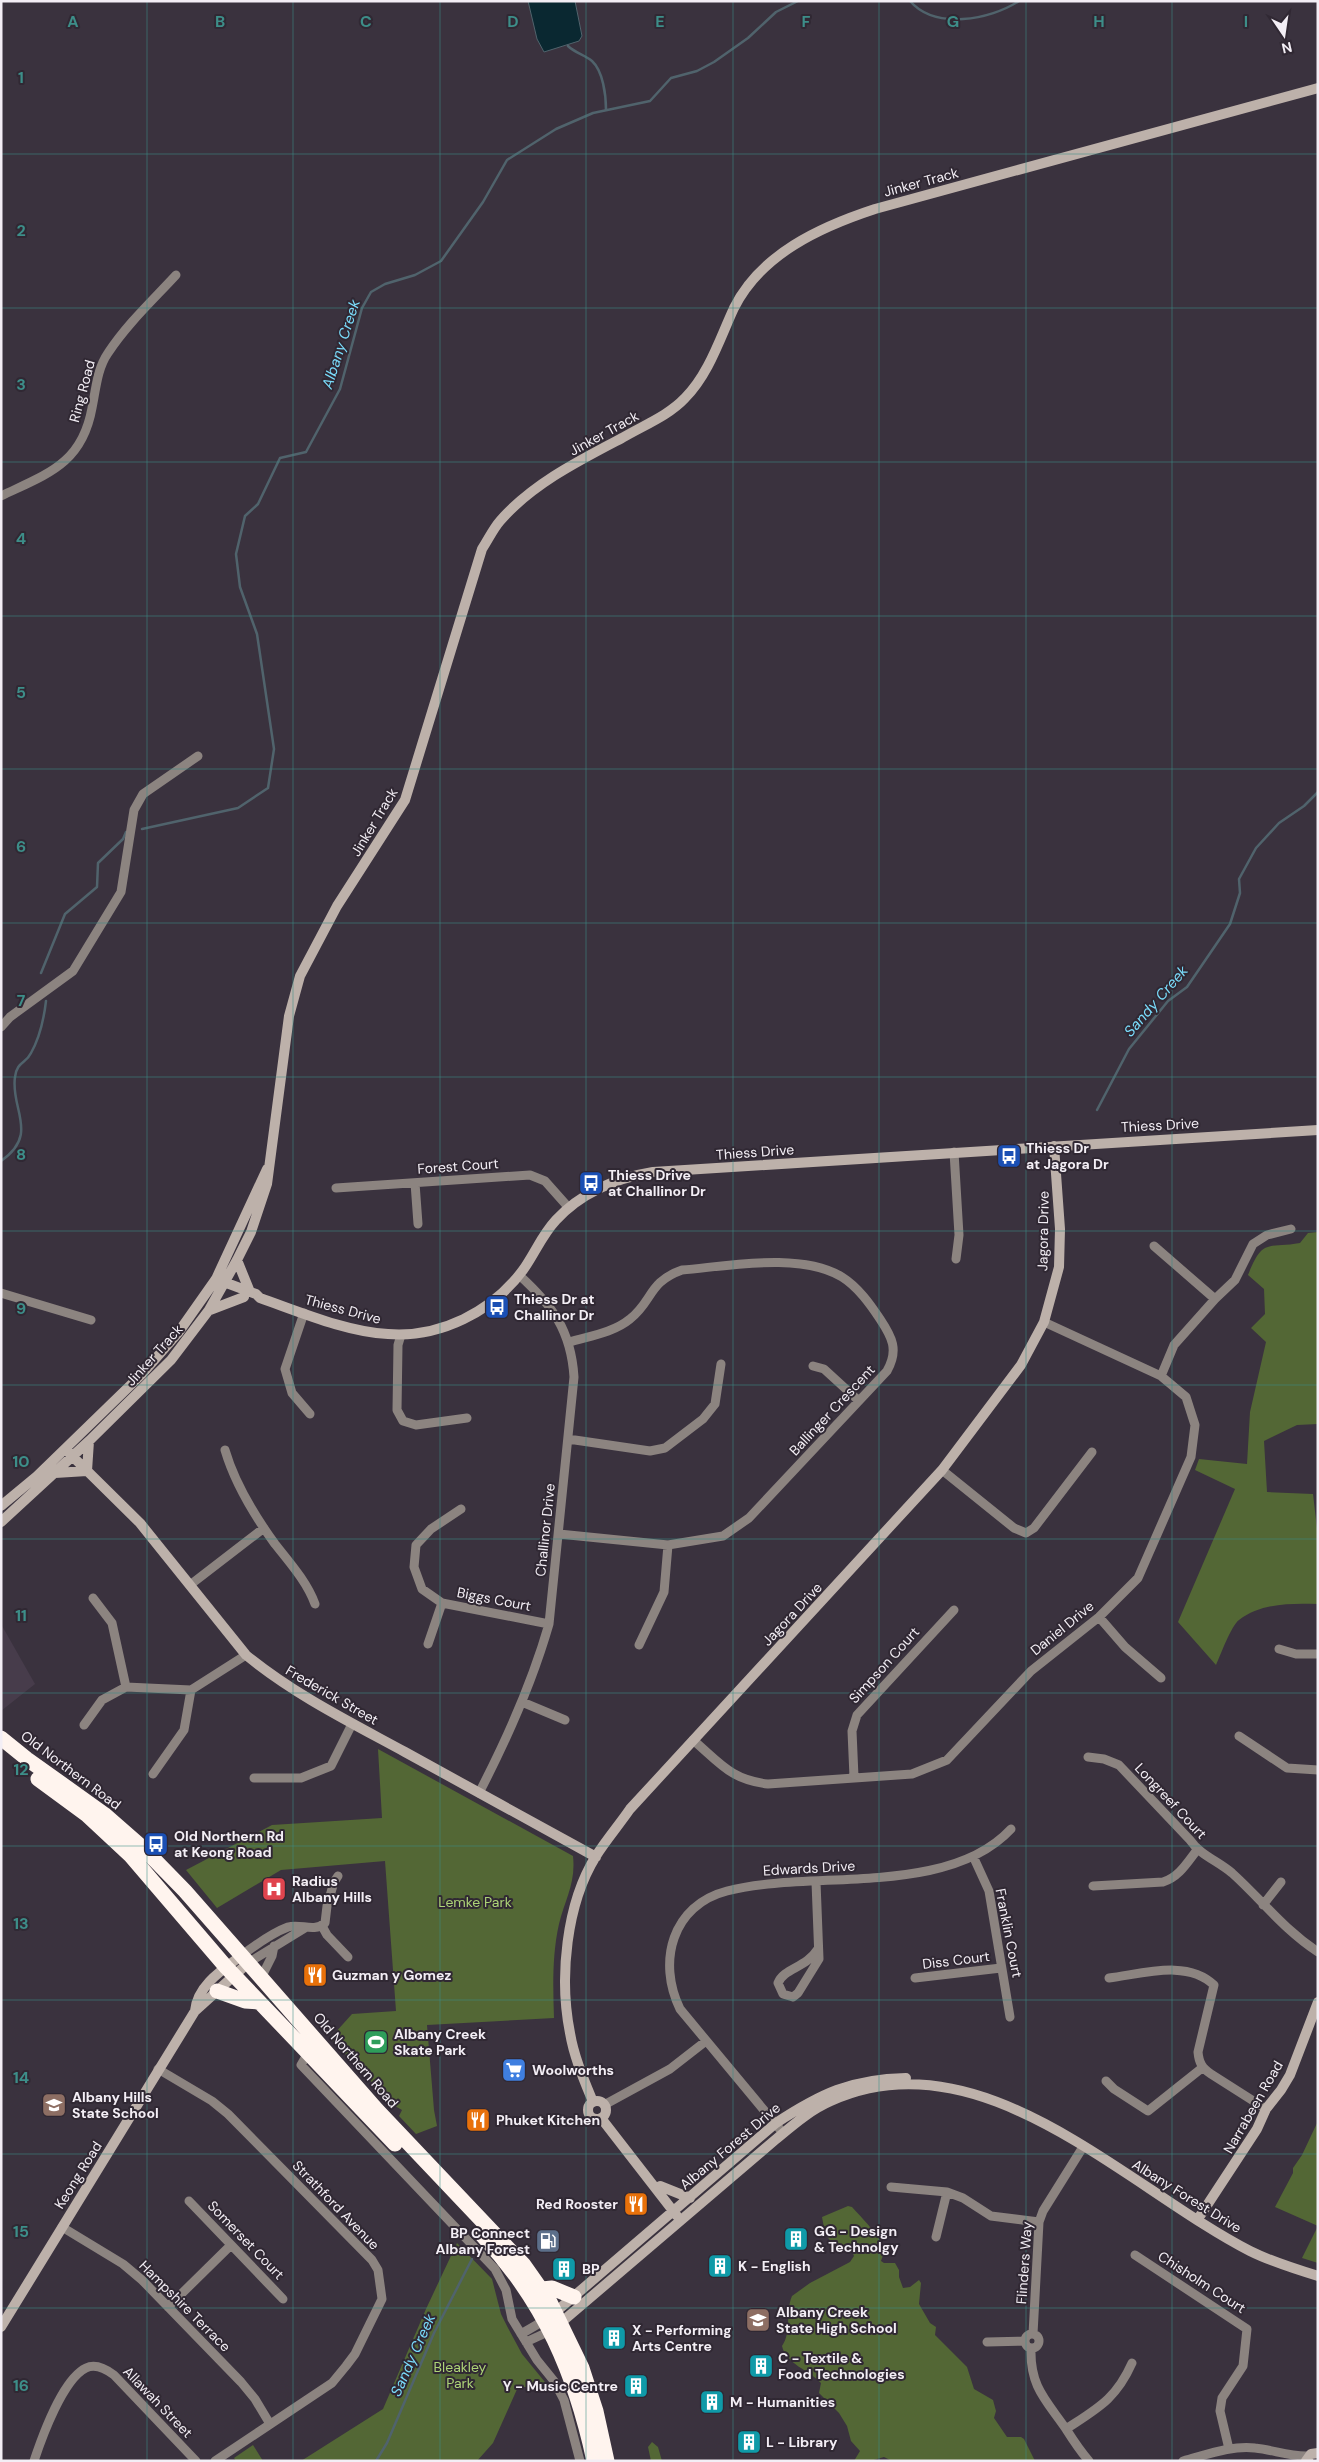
<svg xmlns="http://www.w3.org/2000/svg" width="1319" height="2462" font-family="'DM Sans',sans-serif">
	<style>
		.industrial { fill: #473c4b }
		.green { fill: #536735 }
		.water { fill: #0a2831; stroke: #50636c }
		.lines { fill: none; stroke-linecap: round; stroke-linejoin: round }
		.stream { stroke: #50636c; stroke-width: 2.5 }
		.street { stroke: #8c8480; stroke-width: 9 }
		.secondary { stroke: #bdb1aa; stroke-width: 10 }
		.highway { stroke: #fff4ee; stroke-width: 15 }
		.grid { fill: none; stroke: #3d8e89; stroke-width: 1; stroke-opacity: 0.55 }
		.labels { text-anchor: middle; dominant-baseline: central; stroke-width: 4; stroke-linejoin: round; paint-order: stroke }
		.street-label { font-size: 14px; fill: #f3eef5; stroke: #302833 }
		.poi-label { font-size: 14px; font-weight: bold; fill: #f3eef5; stroke: #302833; text-anchor: start }
		.park-label { font-size: 14px; fill: #add477; stroke: #302833 }
		.water-label { font-size: 15px; font-style: italic; fill: #7adcfb; stroke: #302833 }
		.grid-label { font-size: 16px; text-anchor: middle; font-weight: bold; fill: #3d8e89; stroke: #302833; stroke-width: 4; stroke-linejoin: round; paint-order: stroke }
	</style>
	<rect width="100%" height="100%" fill="#3a323e"/>
	<path class="industrial" d="M1,1624L35,1684L1,1711Z"/>
	<path class="green" d="M1318,1232V1424L1297,1425L1264,1441L1267,1492L1313,1494L1318,1537V1604C1292,1603 1261,1603 1239,1620C1231,1626 1221,1654 1216,1665L1178,1622L1235,1489L1195,1470L1199,1459L1247,1464L1250,1412L1266,1342L1251,1328L1265,1314L1264,1289L1248,1275C1263,1237 1267,1249 1300,1243L1308,1233Z
		M378,1749L573,1856C576,1883 565,1899 559,1924C552,1955 553,1987 554,2018L427,2025L434,2110L437,2126L416,2134L399,2116L402,2110L393,2105L332,2040L334,2034L352,2014L396,2011L385,1861L281,1870L217,1908L186,1870L272,1825L382,1818Z
		M1318,2121V2263L1302,2258L1318,2226L1275,2207L1293,2173V2168L1302,2155Z
		M848,2206L852,2207C861,2217 881,2237 884,2249C885,2253 882,2257 881,2261L884,2263H895L899,2270V2277L903,2288L910,2287L919,2280L921,2283L919,2304L930,2323L936,2327L935,2335L967,2367L974,2389L993,2400L996,2411L994,2418L1007,2437H1021L1024,2439L1035,2461H892L884,2457L870,2461H854L860,2451L851,2441L847,2426L839,2413L819,2393L821,2383C809,2370 786,2364 782,2346C792,2332 785,2312 792,2296L810,2283L850,2262L854,2256L851,2249C828,2243 826,2240 822,2217Z
		M457,2243L492,2279L501,2314L508,2328L522,2354L549,2387H518L493,2443L477,2461H301L383,2409L426,2309Z
		M652,2442L658,2447L662,2461H651L648,2447Z
		M253,2445L263,2461H236L234,2458Z"/>
	<path class="water" d="M528,1H575L582,36L579,41L544,52L537,39Z"/>
	<g class="lines">
		<path class="stream" d="M910,1C935,30 990,20 1019,1
			M568,46C575,53 585,55 592,61C603,71 606,95 606,110
			M142,829L238,808L268,788L274,749L257,634L240,587L236,554L245,516L258,504L280,458L306,452L340,389L362,308L371,292L385,284L415,275L441,261L483,202L507,160L556,129L593,113L650,101L671,78L697,71L714,62L748,38L776,12L798,1
			M41,973L65,914L97,887L98,863L123,839L126,832
			M1097,1110L1129,1049L1168,1001L1187,987L1230,924L1240,893L1239,879L1256,848L1279,823L1304,806L1318,792
			M1,1161C40,1134 10,1109 15,1077C17,1061 26,1064 31,1053C40,1037 44,1018 46,1001
			M376,2461L387,2443L434,2333L472,2259"/>
		<path class="street" d="M1,496C47,474 82,464 92,408C96,389 97,369 108,353C127,324 153,300 176,275
			M1,1027L10,1017L73,971L121,892L134,810L143,794L198,756
			M954,1152L959,1235L956,1259
			M415,1183L418,1224
			M336,1188L530,1175L545,1181L569,1208
			M1154,1246L1215,1299
			M1,1293L91,1320
			M304,1313L285,1369L292,1393L310,1414
			M401,1335L398,1345L397,1410L403,1421L416,1425L467,1418
			M813,1366L824,1369L859,1401
			M1161,1376L1174,1345L1215,1299L1235,1280L1253,1244L1267,1235L1291,1229
			M568,1439L650,1451L665,1448L703,1419L715,1404L721,1364
			M225,1450C235,1484 254,1515 275,1544C290,1563 307,1582 315,1604
			M942,1470L1014,1528L1026,1533L1034,1528L1092,1452
			M461,1509L431,1529L416,1545L414,1567L422,1589L442,1603L549,1624
			M559,1534L668,1545L723,1536L749,1518L887,1371C899,1350 892,1337 880,1319C870,1304 858,1287 842,1277C801,1252 729,1266 682,1270C648,1282 653,1301 630,1319C613,1333 589,1336 569,1342
			M190,1585L264,1528
			M93,1598L112,1623L126,1687
			M1099,1617L1125,1647L1161,1678
			M428,1644L442,1603
			M639,1645L664,1592L668,1545
			M1279,1649L1296,1654H1318
			M522,1702L565,1720
			M84,1725L102,1700L126,1687L191,1690L246,1655
			M1239,1736L1287,1768L1318,1770
			M693,1740C720,1763 731,1780 768,1784L912,1774L947,1760L1031,1671L1099,1617L1138,1578L1191,1457L1195,1425L1186,1397L1161,1376L1044,1322
			M1088,1757L1104,1759L1119,1765L1190,1840C1200,1855 1218,1861 1232,1873C1262,1900 1283,1929 1318,1952
			M153,1774L184,1730L191,1690
			M854,1777L852,1731L857,1715L954,1610
			M254,1778H301L331,1766L352,1724
			M479,1793C507,1739 532,1683 549,1624L574,1377C571,1330 552,1305 519,1275
			M973,1856L989,1891L1010,2017
			M816,1882L819,1959L798,1993L793,1997L783,1994L778,1983C784,1968 806,1968 818,1949
			M1093,1886L1163,1882C1179,1877 1187,1863 1197,1850
			M1263,1905L1281,1882
			M322,1926L327,1935L348,1957
			M241,1956C254,1946 272,1933 288,1927C301,1923 313,1933 325,1923L327,1906L334,1882L338,1876
			M248,1963L305,1928
			M261,1978L272,1956L274,1946
			M915,1978L1001,1968
			M1109,1978C1142,1974 1187,1959 1214,1985L1198,2052C1199,2063 1202,2068 1211,2074L1266,2109
			M308,2053L301,2065L495,2269L506,2290L512,2319L537,2360L554,2381L564,2400L580,2461
			M158,2069L212,2101L228,2114L372,2260L378,2270L382,2299L355,2354L346,2366L332,2383L215,2461
			M1106,2081L1114,2089L1148,2111L1202,2068
			M604,2105L670,2069L706,2041
			M783,2133L680,2009C657,1962 672,1905 727,1891C810,1869 947,1898 1011,1829
			M891,2187L947,2192L963,2198L991,2216L1039,2222
			M189,2201L283,2299
			M62,2227L123,2264L142,2280L241,2382L255,2399L270,2424
			M936,2237L947,2192
			M1135,2255L1247,2329L1243,2366L1222,2398L1220,2411L1229,2449
			M168,2307L231,2245
			M1025 2341a7 7 0 1 1 14 0a7 7 0 1 1-14 0Z
			M521,2334L545,2320
			M1033,2334L1039,2222L1043,2211L1083,2147
			M526,2342L550,2331
			M987,2342L1025,2341
			M1031,2349C1030,2387 1046,2400 1066,2429C1073,2440 1080,2451 1089,2461
			M1066,2429C1098,2408 1116,2399 1132,2363
			M34,2461C42,2437 63,2379 86,2368C96,2363 106,2369 114,2375L196,2461
			M1183,2461C1206,2455 1232,2445 1255,2448C1274,2450 1290,2457 1309,2456"/>
		<path class="secondary" d="M237,1260L250,1292
			M216,1279L256,1294L260,1298C300,1312 347,1332 388,1334C440,1338 492,1312 523,1270C535,1253 542,1235 556,1220C582,1192 616,1178 653,1172L1318,1130
			M210,1310L244,1297
			M65,1449L140,1523L246,1655C295,1695 350,1722 405,1752C469,1787 532,1822 596,1857
			M55,1473L87,1471L89,1441
			M1,1506L37,1476L142,1374L178,1333L216,1279L267,1169
			M1,1522L89,1441L171,1360L209,1310L237,1260L251,1232L267,1184L289,1016L300,976L337,906L405,800L482,549C488,540 493,529 500,521C532,484 580,460 622,438C644,425 668,416 685,398C709,374 720,338 734,308C761,254 820,227 875,209L1318,88
			M195,2011C197,1986 222,1970 241,1956
			M588 2110a9 9 0 1 1 18 0a9 9 0 1 1-18 0Z
			M593,2102C584,2080 574,2057 570,2033C559,1978 566,1904 596,1856C606,1840 619,1825 630,1809L942,1470L1021,1365L1044,1322L1059,1267L1060,1229L1054,1146
			M601,2118L677,2216
			M660,2186L690,2198
			M1198,2219L1257,2129L1266,2109L1281,2090L1290,2075L1318,2002
			M552,2315L776,2123C820,2094 851,2079 906,2078
			M557,2326L775,2140C792,2126 810,2110 831,2101C981,2033 1127,2188 1250,2251C1272,2262 1295,2269 1318,2276
			M1,2327L195,2011L248,1963
			M1306,2461L1311,2454L1318,2453"/>
		<path class="highway" d="M1,1738L27,1759L104,1814L144,1849L185,1891L377,2110L524,2265L550,2302L582,2368L596,2411L607,2461
			M38,1779L87,1815L131,1856L226,1967L395,2144
			M217,1991L245,2001L259,2002
			M482,2235C544,2301 575,2373 594,2461
			M542,2289L552,2288L574,2297"/>
	</g>
	<path class="grid" d="M147,1V2461M293,1V2461M440,1V2461M586,1V2461M733,1V2461M879,1V2461M1026,1V2461M1172,1V2461M1,154H1318M1,308H1318M1,462H1318M1,616H1318M1,769H1318M1,923H1318M1,1077H1318M1,1231H1318M1,1385H1318M1,1539H1318M1,1693H1318M1,1846H1318M1,2000H1318M1,2154H1318M1,2308H1318"/>
	<defs>
		<symbol id="bus-square" viewBox="-11 -11 22 22"><rect x="-9" y="-9" width="18" height="18" rx="4" fill="#1a4fb4" stroke="#302833"/><path d="M-5-6H5V4H4V6H2V4H-2V6H-4V4H-5ZM-3.5-4V0h7V-4ZM-3.5 1.2v1.5H-2V1.2ZM2 1.2v1.5H3.5V1.2Z" fill="#fff"/></symbol>
		<symbol id="hospital-square" viewBox="-11 -11 22 22"><rect x="-9" y="-9" width="18" height="18" rx="4" fill="#e0444e" stroke="#302833"/><path d="M-5-5h3v3.5h4V-5h3V5h-3V1.5h-4V5h-3Z" fill="#fff"/></symbol>
		<symbol id="restaurant-square" viewBox="-11 -11 22 22"><rect x="-9" y="-9" width="18" height="18" rx="4" fill="#e8710a" stroke="#302833"/><path d="M-5-6h1v4h1v-4h1v4h1v-4h1v5L-1.5 .5V6h-2V.5L-5-1ZM5-6V6H3V1.5H1.5Q1.5-4 5-6Z" fill="#fff"/></symbol>
		<symbol id="stadium-square" viewBox="-11 -11 22 22"><rect x="-9" y="-9" width="18" height="18" rx="4" fill="#2e9e5b" stroke="#302833"/><path d="M0-5a6.5 5 0 1 0 0 10a6.5 5 0 1 0 0-10ZM-3.5-1.8h7v3.6h-7Z" fill="#fff"/></symbol>
		<symbol id="supermarket-square" viewBox="-11 -11 22 22"><rect x="-9" y="-9" width="18" height="18" rx="4" fill="#3f7fe0" stroke="#302833"/><path d="M-6-5.5h2.5l.6 2H6L4.5 2H-2.5L-4.4-4H-6ZM-1.5 3.2a1.3 1.3 0 1 0 .1 0ZM3 3.2a1.3 1.3 0 1 0 .1 0Z" fill="#fff"/></symbol>
		<symbol id="school-square" viewBox="-11 -11 22 22"><rect x="-9" y="-9" width="18" height="18" rx="4" fill="#8d6e63" stroke="#302833"/><path d="M0-5L7-2L0 1L-7-2ZM-4 1L0 2.5L4 1V4Q0 6-4 4Z" fill="#fff"/></symbol>
		<symbol id="building-square" viewBox="-11 -11 22 22"><rect x="-9" y="-9" width="18" height="18" rx="4" fill="#0f9aa8" stroke="#302833"/><path d="M-4-6H4V6H1V3H-1V6H-4ZM-2.5-4.3h1.7v1.8h-1.7ZM.8-4.3h1.7v1.8H.8ZM-2.5-1h1.7V.8h-1.7ZM.8-1h1.7V.8H.8Z" fill="#fff"/></symbol>
		<symbol id="fuel-square" viewBox="-11 -11 22 22"><rect x="-9" y="-9" width="18" height="18" rx="4" fill="#5c6f8a" stroke="#302833"/><path d="M-5.5-6h7V0h2V4h1.3V-2.5L3-4.5l.8-.8L6-3V5H2.5V1h-1V6h-7ZM-4.2-4.7v3.2H.2V-4.7Z" fill="#fff"/></symbol>
	</defs>
	<g fill-rule="evenodd">
		<use href="#bus-square" x="995" y="1142" width="28" height="28"/>
		<use href="#bus-square" x="577" y="1169" width="28" height="28"/>
		<use href="#bus-square" x="483" y="1293" width="28" height="28"/>
		<use href="#bus-square" x="142" y="1830" width="28" height="28"/>
		<use href="#hospital-square" x="260" y="1875" width="28" height="28"/>
		<use href="#restaurant-square" x="301" y="1961" width="28" height="28"/>
		<use href="#stadium-square" x="362" y="2028" width="28" height="28"/>
		<use href="#supermarket-square" x="500" y="2056" width="28" height="28"/>
		<use href="#school-square" x="40" y="2091" width="28" height="28"/>
		<use href="#restaurant-square" x="464" y="2106" width="28" height="28"/>
		<use href="#restaurant-square" x="622" y="2190" width="28" height="28"/>
		<use href="#building-square" x="782" y="2225" width="28" height="28"/>
		<use href="#fuel-square" x="534" y="2227" width="28" height="28"/>
		<use href="#building-square" x="706" y="2252" width="28" height="28"/>
		<use href="#building-square" x="550" y="2255" width="28" height="28"/>
		<use href="#school-square" x="744" y="2306" width="28" height="28"/>
		<use href="#building-square" x="600" y="2324" width="28" height="28"/>
		<use href="#building-square" x="747" y="2352" width="28" height="28"/>
		<use href="#building-square" x="622" y="2372" width="28" height="28"/>
		<use href="#building-square" x="698" y="2388" width="28" height="28"/>
		<use href="#building-square" x="735" y="2428" width="28" height="28"/>
	</g>
	<g class="labels">
		<g class="street-label">
			<text transform="translate(921 182) rotate(-15)">Jinker Track</text>
			<text transform="translate(82 391) rotate(-75)">Ring Road</text>
			<text transform="translate(604 433) rotate(-29)">Jinker Track</text>
			<text transform="translate(374 822) rotate(-59)">Jinker Track</text>
			<text transform="translate(1160 1125) rotate(-3)">Thiess Drive</text>
			<text transform="translate(755 1152) rotate(-4)">Thiess Drive</text>
			<text transform="translate(458 1166) rotate(-4)">Forest Court</text>
			<text transform="translate(1043 1231) rotate(-89)">Jagora Drive</text>
			<text transform="translate(343 1309) rotate(15)">Thiess Drive</text>
			<text transform="translate(154 1355) rotate(-48)">Jinker Track</text>
			<text transform="translate(832 1410) rotate(-47)">Ballinger Crescent</text>
			<text transform="translate(545 1530) rotate(-84)">Challinor Drive</text>
			<text transform="translate(494 1599) rotate(11)">Biggs Court</text>
			<text transform="translate(792 1614) rotate(-47)">Jagora Drive</text>
			<text transform="translate(1062 1628) rotate(-39)">Daniel Drive</text>
			<text transform="translate(884 1665) rotate(-48)">Simpson Court</text>
			<text transform="translate(332 1695) rotate(30)">Frederick Street</text>
			<text transform="translate(71 1770) rotate(37)">Old Northern Road</text>
			<text transform="translate(1171 1801) rotate(47)">Longreef Court</text>
			<text transform="translate(809 1868) rotate(-3)">Edwards Drive</text>
			<text transform="translate(1009 1933) rotate(79)">Franklin Court</text>
			<text transform="translate(956 1960) rotate(-7)">Diss Court</text>
			<text transform="translate(356 2060) rotate(49)">Old Northern Road</text>
			<text transform="translate(1253 2107) rotate(-60)">Narrabeen Road</text>
			<text transform="translate(730 2146) rotate(-40)">Albany Forest Drive</text>
			<text transform="translate(78 2175) rotate(-58)">Keong Road</text>
			<text transform="translate(1187 2196) rotate(32)">Albany Forest Drive</text>
			<text transform="translate(336 2205) rotate(46)">Strathford Avenue</text>
			<text transform="translate(246 2240) rotate(46)">Somerset Court</text>
			<text transform="translate(1024 2263) rotate(-86)">Flinders Way</text>
			<text transform="translate(1202 2282) rotate(33)">Chisholm Court</text>
			<text transform="translate(185 2306) rotate(45)">Hampshire Terrace</text>
			<text transform="translate(158 2402) rotate(46)">Allawah Street</text>
		</g>
		<g class="poi-label">
			<text x="1026" y="1148">Thiess Dr<tspan x="1026" dy="16">at Jagora Dr</tspan></text>
			<text x="608" y="1175">Thiess Drive<tspan x="608" dy="16">at Challinor Dr</tspan></text>
			<text x="514" y="1299">Thiess Dr at<tspan x="514" dy="16">Challinor Dr</tspan></text>
			<text x="174" y="1836">Old Northern Rd<tspan x="174" dy="16">at Keong Road</tspan></text>
			<text x="292" y="1881">Radius<tspan x="292" dy="16">Albany Hills</tspan></text>
			<text x="332" y="1975">Guzman y Gomez</text>
			<text x="394" y="2034">Albany Creek<tspan x="394" dy="16">Skate Park</tspan></text>
			<text x="532" y="2070">Woolworths</text>
			<text x="72" y="2097">Albany Hills<tspan x="72" dy="16">State School</tspan></text>
			<text x="496" y="2120">Phuket Kitchen</text>
			<text x="618" y="2204" text-anchor="end">Red Rooster</text>
			<text x="814" y="2231">GG - Design<tspan x="814" dy="16">&amp; Technolgy</tspan></text>
			<text x="530" y="2233" text-anchor="end">BP Connect<tspan x="530" dy="16">Albany Forest</tspan></text>
			<text x="738" y="2266">K - English</text>
			<text x="582" y="2269">BP</text>
			<text x="776" y="2312">Albany Creek<tspan x="776" dy="16">State High School</tspan></text>
			<text x="632" y="2330">X - Performing<tspan x="632" dy="16">Arts Centre</tspan></text>
			<text x="778" y="2358">C - Textile &amp;<tspan x="778" dy="16">Food Technologies</tspan></text>
			<text x="618" y="2386" text-anchor="end">Y - Music Centre</text>
			<text x="730" y="2402">M - Humanities</text>
			<text x="766" y="2442">L - Library</text>
		</g>
		<g class="park-label">
			<text x="475" y="1902">Lemke Park</text>
			<text x="460" y="2367">Bleakley<tspan x="460" dy="16">Park</tspan></text>
		</g>
		<g class="water-label">
			<text transform="translate(341 344) rotate(-72)">Albany Creek</text>
			<text transform="translate(1156 1001) rotate(-49)">Sandy Creek</text>
			<text transform="translate(413 2355) rotate(-66)">Sandy Creek</text>
		</g>
	</g>
	<g class="grid-label">
		<text x="73" y="27">A</text>
		<text x="220" y="27">B</text>
		<text x="366" y="27">C</text>
		<text x="513" y="27">D</text>
		<text x="660" y="27">E</text>
		<text x="806" y="27">F</text>
		<text x="953" y="27">G</text>
		<text x="1099" y="27">H</text>
		<text x="1246" y="27">I</text>
		<text x="21" y="83">1</text>
		<text x="21" y="236">2</text>
		<text x="21" y="390">3</text>
		<text x="21" y="544">4</text>
		<text x="21" y="698">5</text>
		<text x="21" y="852">6</text>
		<text x="21" y="1006">7</text>
		<text x="21" y="1160">8</text>
		<text x="21" y="1314">9</text>
		<text x="21" y="1467">10</text>
		<text x="21" y="1621">11</text>
		<text x="21" y="1775">12</text>
		<text x="21" y="1929">13</text>
		<text x="21" y="2083">14</text>
		<text x="21" y="2237">15</text>
		<text x="21" y="2391">16</text>
	</g>
	<rect width="1319" height="2462" fill="none" stroke="#f3eef5" stroke-width="5"/>
	<g transform="translate(1284 35) rotate(167)" stroke="#302833" stroke-width="4" paint-order="stroke">
	<path d="M0-4L9 19L0 12L-9 19Z" fill="#f3eef5"/>
	<text y="-8" font-size="14" font-weight="bold" text-anchor="middle" fill="#f3eef5">N</text>
	</g>
</svg>
